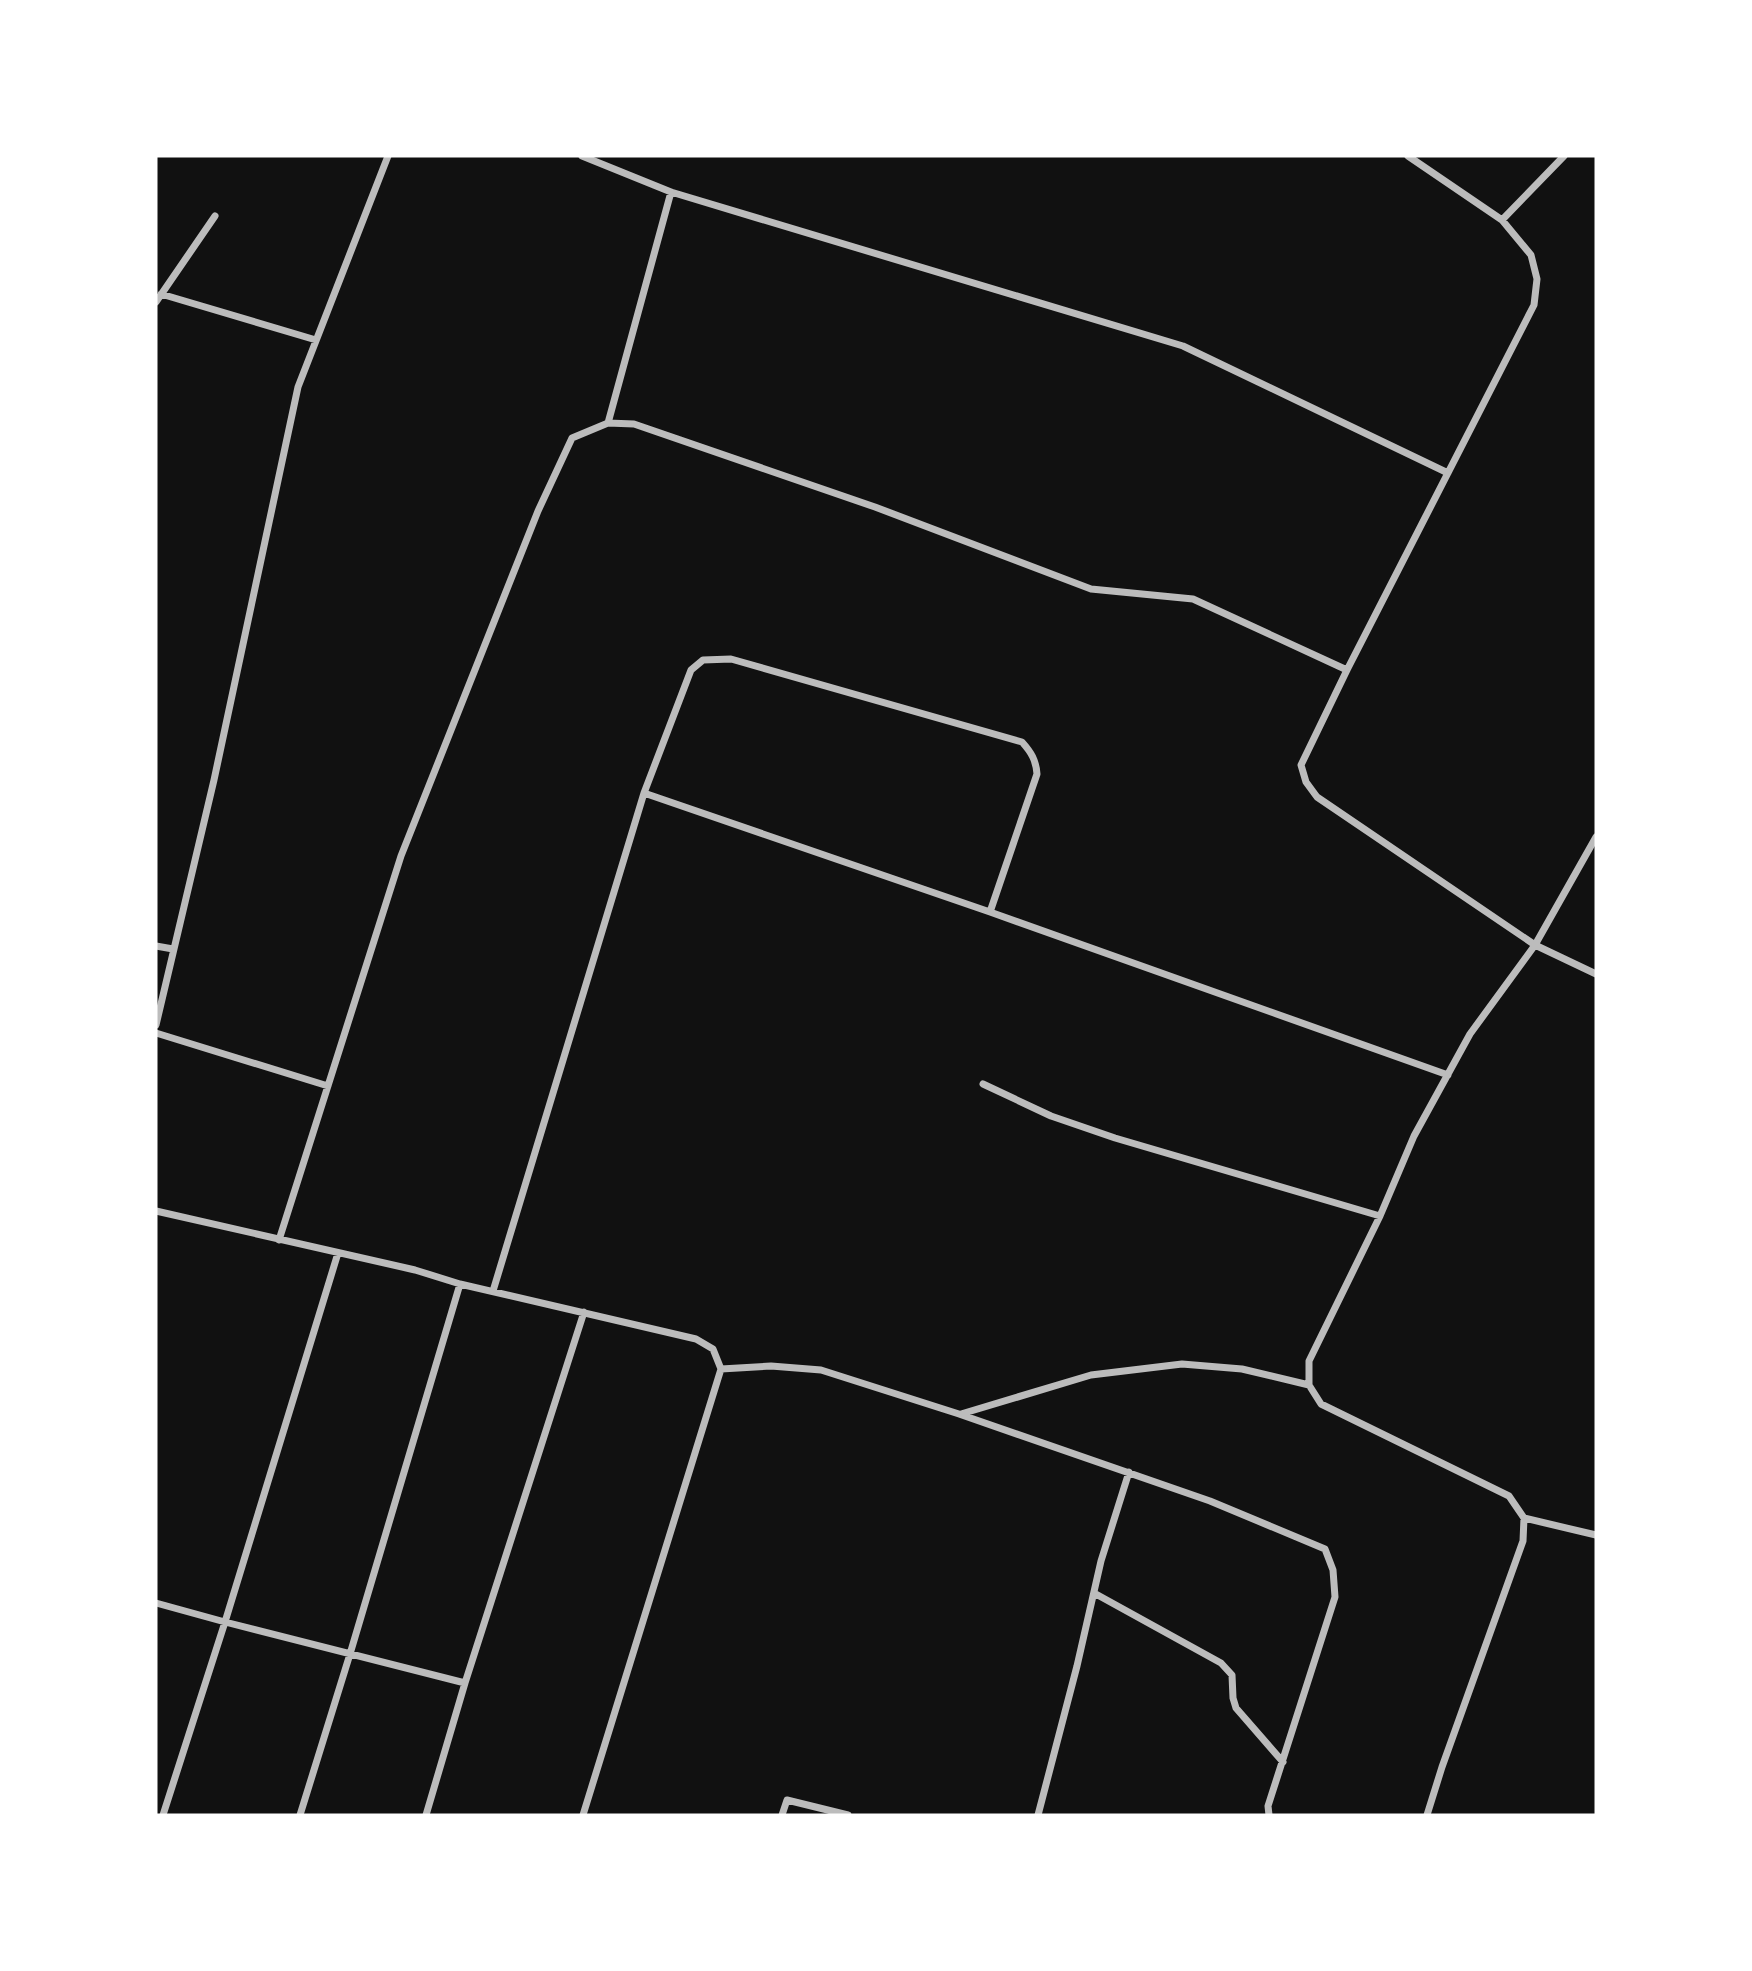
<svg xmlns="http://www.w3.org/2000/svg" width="1752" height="1971" font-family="'Varela Round',sans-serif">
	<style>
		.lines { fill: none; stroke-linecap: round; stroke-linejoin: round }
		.minor { stroke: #bcbcbc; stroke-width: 7 }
	</style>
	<rect width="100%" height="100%" fill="#111"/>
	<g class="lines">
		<path class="minor" d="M582,156L671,192L1183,346L1448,473
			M1408,156L1502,220L1531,255L1537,279L1534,305L1347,670L1301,765L1306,782L1317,797L1535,945L1596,974
			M1502,220L1564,156
			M161,294L316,340
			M156,302L215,216
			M608,423L671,192
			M644,793L990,912L1448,1075
			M156,946L173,949
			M156,1025L214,780L298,387L388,156
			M156,1033L328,1086
			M983,1084L1051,1116L1115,1138L1380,1216
			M156,1211L415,1270L460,1284L696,1339L713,1349L721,1369L583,1815
			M279,1240L401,856L538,511L572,438L608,423L634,424L875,507L1091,589L1193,599L1347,670
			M493,1291L644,793L691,670L703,660L731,659L1022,742C1031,752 1036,760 1037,774L990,912
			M721,1369L771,1366L821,1370L959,1414L1210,1501L1325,1549L1333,1570L1335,1597L1268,1806L1269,1815
			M961,1414L1091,1375L1182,1364L1242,1369L1309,1385
			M1524,1518L1596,1535
			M1094,1593L1221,1663L1232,1675L1233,1698L1236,1708L1283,1762
			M156,1603L225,1622L465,1683
			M163,1815L225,1622L338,1253
			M300,1815L350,1654L460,1284
			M426,1815L465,1683L584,1312
			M782,1815L787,1800L848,1815
			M1038,1815L1077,1666L1101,1561L1129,1472
			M1427,1815L1442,1767L1523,1541L1524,1518L1509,1496L1321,1404L1309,1385V1361L1380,1216L1414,1136L1470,1034L1535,945L1596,837"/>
	</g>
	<rect width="1752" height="1971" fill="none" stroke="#ffffff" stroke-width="315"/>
</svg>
